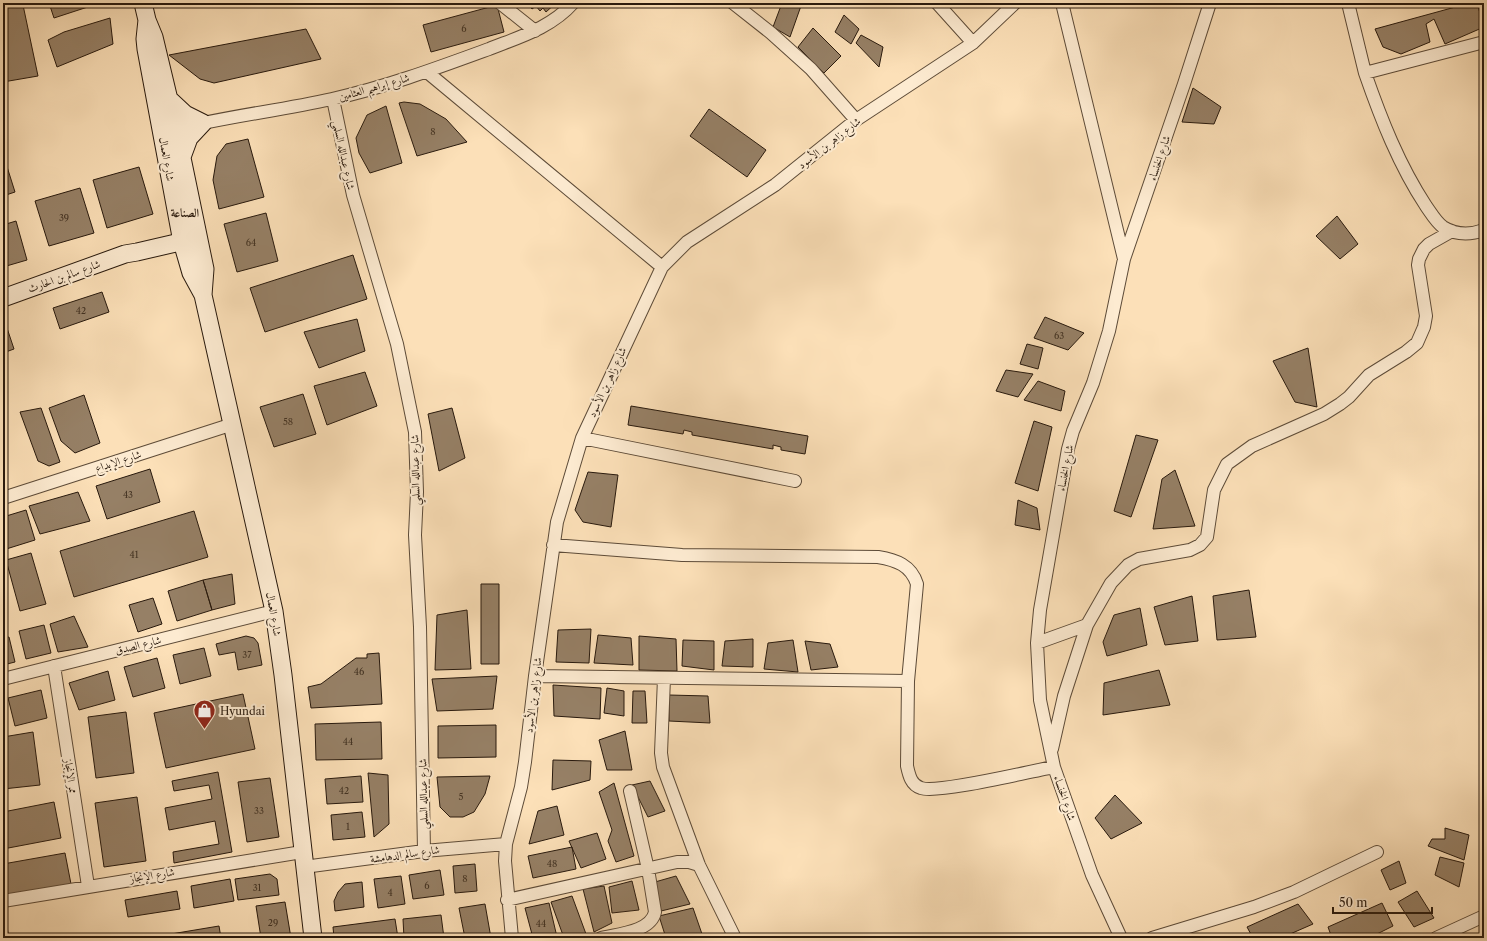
<svg xmlns="http://www.w3.org/2000/svg" width="1487" height="941" font-family="'Libre Caslon Text',Amiri,serif">
	<style>
		.building { fill: #968066; stroke: #28190d }
		.lines { fill: none; stroke-linecap: round; stroke-linejoin: round }
		.street-casing { stroke: #5d4b38; stroke-width: 14 }
		.secondary-casing { stroke: #28190d; stroke-width: 19 }
		.street { stroke: #fdebd1; stroke-width: 12 }
		.secondary { stroke: #fdebd1; stroke-width: 17 }
		.labels { text-anchor: middle; dominant-baseline: central; stroke-width: 4; stroke-linejoin: round; paint-order: stroke }
		.number-label { font-size: 9px; fill: #443323 }
		.street-label { font-size: 11px; fill: #28190d; stroke: #fdebd1 }
		.poi-label { font-size: 11px; fill: #28190d; stroke: #fdebd1; text-anchor: start }
		.neighbourhood-label { font-size: 12px; font-weight: bold; fill: #28190d; stroke: #fdebd1 }
	</style>
	<rect width="100%" height="100%" fill="#fce0b8"/>
	<filter id="stains"><feTurbulence type="fractalNoise" baseFrequency=".005" numOctaves="4"/><feColorMatrix values="0 0 0 0 .2 0 0 0 0 .09 0 0 0 0 .02 0 0 0 .5 -.17"/></filter>
	<radialGradient id="worn" r=".72"><stop offset=".6" stop-color="#630" stop-opacity="0"/><stop offset="1" stop-color="#630" stop-opacity=".3"/></radialGradient>
	<path class="building" d="M49,3H100L54,18Z
		M527,3H556L546,12L543,8L540,11L536,6L532,9Z
		M782,3H802L790,37L773,27Z
		M1470,3H1477L1484,27L1445,44L1434,19L1426,24L1430,42L1401,54L1383,47L1375,29Z
		M23,5L38,76L3,82V8Z
		M497,5L504,32L431,52L423,25Z
		M844,15L859,29L851,44L835,32Z
		M110,18L113,44L57,67L48,40L64,32Z
		M813,28L841,56L824,73L798,47Z
		M306,29L321,59L214,83L200,79L169,55Z
		M861,35L883,47L879,67L856,43Z
		M1193,88L1221,107L1214,124L1182,122Z
		M404,102L420,104L446,119L467,142L417,156L399,103Z
		M386,106L402,163L370,173L359,153L356,138L367,115Z
		M709,109L766,150L747,177L690,136Z
		M248,139L264,197L219,209L213,180L217,156L226,144Z
		M3,154L15,192L3,196Z
		M139,167L153,214L107,228L93,180Z
		M80,188L94,233L49,246L35,201Z
		M266,213L278,261L237,272L224,224Z
		M1337,216L1358,244L1340,259L1316,236Z
		M16,221L27,260L3,267V225Z
		M353,255L367,299L265,332L250,288Z
		M102,292L109,312L60,329L53,308Z
		M1045,317L1084,333L1068,350L1034,338Z
		M4,319L14,349L3,353V320Z
		M357,319L365,351L319,368L304,332Z
		M1027,344L1043,348L1038,369L1020,364Z
		M1308,348L1317,407L1295,402L1273,361Z
		M1006,370L1033,374L1018,397L996,391Z
		M365,372L377,406L327,425L314,386Z
		M1038,381L1065,391L1061,411L1024,400Z
		M303,394L316,434L274,447L260,407Z
		M84,395L100,443L75,453L61,441L49,408Z
		M631,406L808,436L805,454L781,450V447L773,445V449L692,435V432L684,430L683,434L628,425Z
		M41,408L60,462L49,466L38,461L20,412Z
		M452,408L465,458L439,471L428,414Z
		M1034,421L1052,427L1038,491L1015,483Z
		M1136,435L1158,440L1131,517L1114,511Z
		M150,469L160,502L107,519L96,486Z
		M1175,470L1195,526L1153,529L1162,479Z
		M588,472L618,475L611,527L583,522L575,510Z
		M78,492L90,521L40,534L29,506Z
		M1018,500L1037,508L1040,530L1015,525Z
		M26,510L35,540L3,550V517Z
		M194,511L208,557L74,597L60,551Z
		M31,553L46,604L20,611L6,560Z
		M232,574L235,604L212,610L203,580Z
		M203,580L212,610L177,621L168,591Z
		M481,584H499V664H481Z
		M1249,590L1256,637L1217,640L1213,596Z
		M1192,596L1198,641L1165,645L1154,607Z
		M153,598L162,624L138,632L129,605Z
		M1140,608L1147,645L1107,656L1103,642L1114,615Z
		M467,610L471,669L435,670L437,615Z
		M74,616L88,647L58,652L50,624Z
		M44,625L51,653L26,659L19,631Z
		M591,629L589,663L556,662L558,630Z
		M598,635L631,638L633,665L594,663Z
		M246,636L254,638L258,643L262,665L238,670L235,652L219,655L216,644Z
		M639,636L676,639L677,671L639,670Z
		M9,637L15,662L3,665V638Z
		M753,639V667L722,666L725,641Z
		M683,640L714,641V670L682,666Z
		M793,640L798,672L764,669L768,643Z
		M805,641L830,644L838,667L811,670Z
		M204,648L211,676L180,684L173,655Z
		M379,653L382,704L311,708L308,687L321,684L356,658H367V654Z
		M157,658L165,688L133,697L124,667Z
		M1159,670L1170,705L1103,715L1104,683Z
		M108,671L115,700L79,710L69,683Z
		M497,676L493,709L437,711L432,679Z
		M553,685L601,688L600,719L554,716Z
		M607,688L624,691V716L604,713Z
		M41,690L47,718L15,726L8,698Z
		M633,691H645L647,723H632Z
		M243,694L255,749L166,768L154,713Z
		M669,695L708,696L710,723L669,721Z
		M126,712L134,773L96,778L88,717Z
		M381,722L382,759L316,760L315,724Z
		M496,725V757L438,758V726Z
		M625,731L632,770H607L599,740Z
		M33,732L40,785L3,789V737Z
		M553,760L591,761L590,780L552,790Z
		M218,772L232,852L174,863L173,852L219,844L215,821L169,830L165,808L212,799L209,785L174,791L172,781Z
		M368,773L388,775L389,824L374,837Z
		M361,776L363,802L327,804L325,779Z
		M490,776L485,794L474,812L463,817H450L440,807L437,777Z
		M270,778L279,837L247,842L238,782Z
		M650,781L665,811L648,817L632,785Z
		M614,783L634,856L616,862L608,841L612,830L599,792Z
		M1115,795L1142,823L1111,839L1095,818Z
		M137,797L146,861L104,867L95,803Z
		M54,802L61,838L3,849V812Z
		M557,806L564,835L529,844L538,811Z
		M362,812L365,837L333,840L331,815Z
		M1445,828L1469,835L1464,860L1428,846L1432,839H1445Z
		M597,833L606,859L581,868L569,841Z
		M572,847L576,869L533,878L528,856Z
		M65,853L71,884L3,896V864Z
		M1440,857L1464,863L1459,887L1435,875Z
		M1399,861L1406,883L1390,890L1381,870Z
		M475,864L477,891L455,893L453,866Z
		M440,870L444,895L413,899L409,875Z
		M270,874L277,879L279,895L238,900L235,879Z
		M401,876L405,904L378,908L374,879Z
		M676,876L690,904L661,911L655,882Z
		M230,879L234,901L194,908L191,886Z
		M632,881L639,910L612,913L609,887Z
		M362,882L364,907L335,911L334,901L338,892L345,884Z
		M604,886L612,923L594,932L583,889Z
		M177,891L180,909L128,917L125,900Z
		M1417,891L1434,918L1414,927L1398,902Z
		M572,896L586,934L564,938L551,902Z
		M285,902L291,938H261L256,906Z
		M549,903L557,937L533,938L525,908Z
		M1382,903L1393,926L1369,938H1332L1328,927Z
		M485,904L491,938H465L459,908Z
		M1298,904L1313,924L1281,938H1253L1247,927Z
		M693,908L702,934L691,938H666L659,916Z
		M441,915L444,938H404L403,919Z
		M3,916H5L9,938H3Z
		M395,919L398,938H334L333,927Z
		M219,926L221,938H159V936Z
		M148,936L149,938H128Z"/>
	<g class="lines">
		<defs>
			<path id="street" d="M500,3L535,31
				M733,3L771,33L811,69L856,120
				M937,3L973,43
				M1062,3L1124,259
				M1348,3L1365,73L1484,42
				M427,72L662,267
				M1365,73C1381,119 1399,165 1426,206C1431,213 1436,222 1443,227C1456,235 1470,235 1484,230
				M333,99L353,195L397,344L415,432L417,492L415,535L420,627L424,851
				M168,131C222,117 278,111 332,99C386,87 437,68 489,49C519,37 551,28 573,3
				M582,438L795,481
				M3,498L233,424
				M553,545L682,555L878,557C896,560 911,565 917,584L908,681
				M1037,643L1087,625L1111,583L1128,565L1139,559L1190,550L1200,545L1207,537L1214,490L1227,464L1252,446L1324,414L1340,404L1349,397L1369,375L1406,352L1417,343L1424,327L1426,316L1418,265L1419,259L1424,249L1429,244L1452,231
				M54,666L88,886
				M535,676L908,681L907,766C909,775 911,785 921,788C938,794 1031,771 1054,767
				M664,678L661,753L663,767L699,865L735,938
				M3,679L274,611
				M1052,749L1064,696L1087,625
				M304,867L424,851L506,844
				M507,900L677,862H689L699,865
				M3,901L302,852
				M512,938L505,861L506,844L521,787L525,762L535,676L557,522L582,438L662,267L687,242L775,185L856,120L973,43L1015,3
				M601,938C617,934 651,932 655,912L648,869L630,791
				M1121,938L1092,875L1054,767L1040,700L1037,643L1040,610L1068,449L1073,431L1093,383L1109,331L1124,259L1184,84L1210,3
				M1152,938L1254,907L1294,892L1377,852
				M1436,938L1484,916"/>
			<path id="secondary" d="M143,3L147,20L154,37L176,129L205,269L203,295
				M147,20L145,39L146,49L182,242L191,273L203,295L274,611L283,675L313,938
				M170,100L185,114L203,123L189,138L182,157
				M3,298L125,254L137,252L193,239"/>
		</defs>
		<use href="#street" class="street-casing"/>
		<use href="#secondary" class="secondary-casing"/>
		<use href="#street" class="street"/>
		<use href="#secondary" class="secondary"/>
	</g>
	<defs>
		<symbol id="shop-pin" viewBox="-11 -11 22 30"><path d="M0 17L-7.5 6A9.5 9.5 0 1 1 7.5 6Z" fill="#8f2418" stroke="#fdebd1"/><path d="M-5-2.5h2.3a2.7 3.5 0 0 1 5.4 0H5L5.5 6h-11ZM-1.5-2.5h3a1.5 2.3 0 0 0-3 0Z" fill="#fff"/></symbol>
	</defs>
	<g fill-rule="evenodd">
		<use href="#shop-pin" x="192" y="698" width="25" height="34"/>
	</g>
	<g class="labels">
		<g class="number-label">
			<text x="464" y="28">6</text>
			<text x="433" y="131">8</text>
			<text x="64" y="217">39</text>
			<text x="251" y="242">64</text>
			<text x="81" y="310">42</text>
			<text x="1059" y="335">63</text>
			<text x="288" y="421">58</text>
			<text x="128" y="494">43</text>
			<text x="134" y="554">41</text>
			<text x="247" y="654">37</text>
			<text x="359" y="671">46</text>
			<text x="348" y="741">44</text>
			<text x="344" y="790">42</text>
			<text x="461" y="796">5</text>
			<text x="259" y="810">33</text>
			<text x="348" y="826">1</text>
			<text x="552" y="863">48</text>
			<text x="465" y="878">8</text>
			<text x="427" y="885">6</text>
			<text x="257" y="887">31</text>
			<text x="390" y="892">4</text>
			<text x="273" y="922">29</text>
			<text x="541" y="923">44</text>
		</g>
		<g class="street-label">
			<text transform="translate(374 87) rotate(-16)">شارع إبراهيم العثامين</text>
			<text transform="translate(829 143) rotate(-38)">شارع زاهر بن الأسود</text>
			<text transform="translate(344 155) rotate(78)">شارع عبدالله السلمي</text>
			<text transform="translate(1159 158) rotate(-71)">شارع الخنساء</text>
			<text transform="translate(167 159) rotate(80)">شارع العمال</text>
			<text transform="translate(64 276) rotate(-20)">شارع سالم بن الحارث</text>
			<text transform="translate(607 382) rotate(-65)">شارع زاهر بن الأسود</text>
			<text transform="translate(118 461) rotate(-18)">شارع الإبداع</text>
			<text transform="translate(1065 468) rotate(-79)">شارع الخنساء</text>
			<text transform="translate(415 470) rotate(-91)">شارع عبدالله السلمي</text>
			<text transform="translate(274 614) rotate(80)">شارع العمال</text>
			<text transform="translate(138 645) rotate(-14)">شارع الصدق</text>
			<text transform="translate(533 695) rotate(-83)">شارع زاهر بن الأسود</text>
			<text transform="translate(71 776) rotate(81)">ممر الإنجاز</text>
			<text transform="translate(423 794) rotate(-91)">شارع عبدالله السلمي</text>
			<text transform="translate(1065 798) rotate(71)">شارع الخنساء</text>
			<text transform="translate(405 854) rotate(-8)">شارع سالم الدهامشة</text>
			<text transform="translate(152 875) rotate(-9)">شارع الإنجاز</text>
		</g>
		<g class="poi-label">
			<text x="220" y="711">Hyundai</text>
		</g>
		<g class="neighbourhood-label">
			<text x="185" y="212">الصناعة</text>
		</g>
	</g>
	<rect width="1487" height="941" fill="none" stroke="#fce0b8" stroke-width="16"/>
	<rect x="4" y="4" width="1479" height="933" fill="none" stroke="#28190d" stroke-width="2"/>
	<rect x="8" y="8" width="1471" height="925" fill="none" stroke="#28190d"/>
	<path d="M1333 907v6h99v-6" fill="none" stroke="#28190d" stroke-width="2"/>
	<text x="1339" y="907" font-size="12" fill="#28190d" stroke="#fdebd1" stroke-width="3" paint-order="stroke">50 m</text>
	<rect width="100%" height="100%" filter="url(#stains)"/>
	<rect width="100%" height="100%" fill="url(#worn)"/>
</svg>
